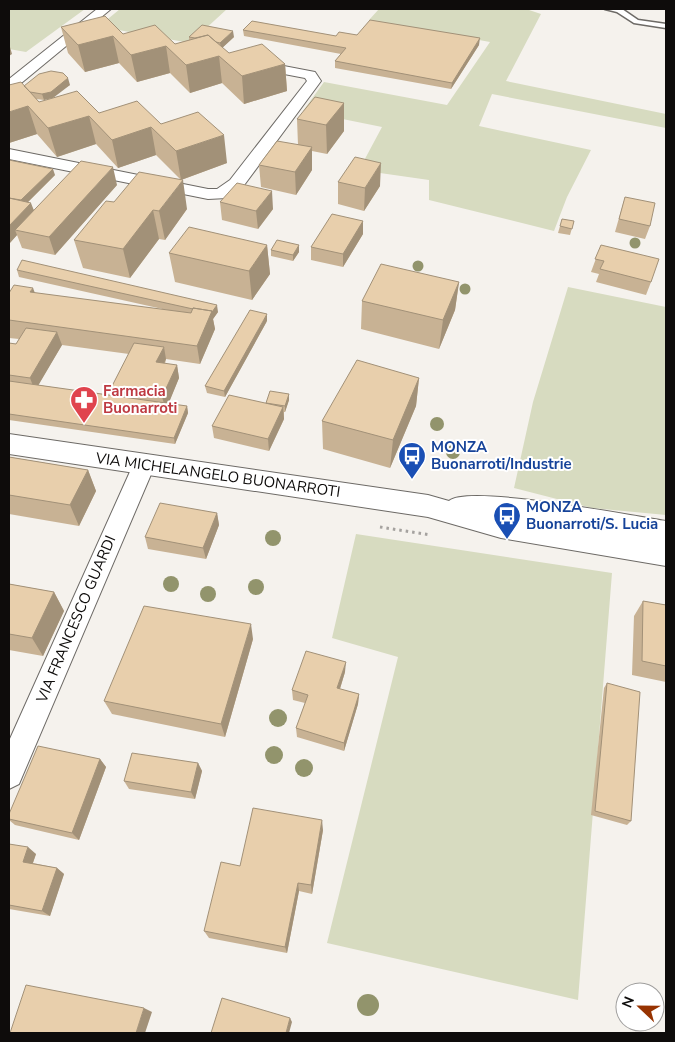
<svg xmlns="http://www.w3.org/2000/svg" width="675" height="1042" font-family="'Nunito Sans',sans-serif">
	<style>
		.green { fill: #d7dbc0 }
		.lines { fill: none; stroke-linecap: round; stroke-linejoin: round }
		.service-casing { stroke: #6d6a66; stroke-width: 3 }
		.minor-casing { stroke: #6d6a66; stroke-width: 2 }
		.tertiary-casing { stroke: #6d6a66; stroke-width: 2 }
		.path { stroke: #a5a29f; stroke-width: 3; stroke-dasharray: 2.5 4; stroke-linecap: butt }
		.service { fill: #fff; fill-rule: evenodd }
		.minor { fill: #fff; fill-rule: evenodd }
		.tertiary { fill: #fff; fill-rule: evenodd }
		.tree { fill: #92946c }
		.wall { fill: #c8b294; fill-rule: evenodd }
		.shaded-wall { fill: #a29178 }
		.building { fill: #e8cfac; stroke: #a29178 }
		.labels { text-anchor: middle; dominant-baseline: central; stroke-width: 4; stroke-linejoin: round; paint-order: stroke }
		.health-label { font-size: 15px; font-weight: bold; fill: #be3a42; stroke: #fff; text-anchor: start }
		.transit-label { font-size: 15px; font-weight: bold; fill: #164399; stroke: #fff; text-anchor: start }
		.street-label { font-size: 15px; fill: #0e0c0b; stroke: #fff }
	</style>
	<rect width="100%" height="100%" fill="#f5f2ed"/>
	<path class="green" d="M9,9H85L26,52L9,49Z
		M120,9H227L190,43L113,29L103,23Z
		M379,9H526L541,14L506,81L666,114V128L492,94L479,126L591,150L567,197L554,231L429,200V180L359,170L382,127L303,111L324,82L447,105L490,42L369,20Z
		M568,287L666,307V515L592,508L514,488L533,402Z
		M356,534L612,573L578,1000L327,943L398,657L332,638Z"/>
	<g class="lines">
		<defs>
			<path id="service" d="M605,9H622L638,20L666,24V28L634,23L617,12Z"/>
			<path id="minor" d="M97,9H111L14,89L9,90V79Z
				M253,60L315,72L321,81L242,188L227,198L208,199L9,159V149L208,189H217L230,180L307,81L305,78L248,67L246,64Z
				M144,456L152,459L155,465L19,784L9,789V741L133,465L136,459Z"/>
			<path id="tertiary" d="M9,434L428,495L449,501C468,484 633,516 666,521V566L501,538L428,517L9,454Z"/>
		</defs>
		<use href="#service" class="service-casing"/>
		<use href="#minor" class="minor-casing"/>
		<use href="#tertiary" class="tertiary-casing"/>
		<path class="path" d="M380,527L431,535"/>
		<use href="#service" class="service"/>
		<use href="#minor" class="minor"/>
		<use href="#tertiary" class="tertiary"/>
	</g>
	<g class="tree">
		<circle cx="635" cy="243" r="5.5"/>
		<circle cx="418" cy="266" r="5.5"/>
		<circle cx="465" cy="289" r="5.5"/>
		<circle cx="437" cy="424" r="7"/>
		<circle cx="453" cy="452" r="7"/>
		<circle cx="273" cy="538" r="8"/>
		<circle cx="171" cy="584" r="8"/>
		<circle cx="256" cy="587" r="8"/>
		<circle cx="208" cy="594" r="8"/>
		<circle cx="278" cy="718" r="9"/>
		<circle cx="274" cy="755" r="9"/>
		<circle cx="304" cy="768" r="9"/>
		<circle cx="368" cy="1005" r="11"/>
	</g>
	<path class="wall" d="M61,27L123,34L175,44L189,40V37H234L222,48L229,53L285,64L287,91L244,104L222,83L190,93L170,73L137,82L119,63L85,72L68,53Z
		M243,30L336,36L357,35L479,45L451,89L335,68V61L341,54L244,36Z
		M70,85L44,100L36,99L39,102L161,124L227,163L181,180L156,155L118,168L96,144L57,157L37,134L9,143L24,86Z
		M344,103V131L327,154L312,151V170L296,195L261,187L259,165L298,145L297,119Z
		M9,160L55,175L28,202L34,210L117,185L55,255L22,248L17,235L9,244Z
		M338,182L380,186L364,211L338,204Z
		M625,197L650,226L645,239L615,232Z
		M114,202L187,209L165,240L159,239L130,278L83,268L74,240Z
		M220,202L273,209L258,229L222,220Z
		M363,221V234L343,267L311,260V247Z
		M574,221L570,235L558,233L560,226Z
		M267,245L270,274L252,300L175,282L169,253Z
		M601,245L651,282L646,295L596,282L599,274L591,272Z
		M271,250L299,252L293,261L271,256Z
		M17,270L218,312L213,319L215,329L200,364L166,359L165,364L177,365L179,378L168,404L187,406L188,413L175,444L9,420V343L16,344L19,339L9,338V293H35L167,310L19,277ZM62,345L129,354L110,390L112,396L38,385Z
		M459,282L455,310L439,349L361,329L362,301Z
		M267,321L225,397L207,393L205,386Z
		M419,378L416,406L390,468L323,449L322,421Z
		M289,394V400L285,412H284V419L269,451L214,438L212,426Z
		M9,457L88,470L96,491L79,526L9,514Z
		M217,513L219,525L206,559L148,549L145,537Z
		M9,584L54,592L64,611L43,656L9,650Z
		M643,601L666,605V682L632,675L634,616Z
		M253,639L225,737L112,714L104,701Z
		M345,672L340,689L359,694L358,704L344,751L297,737L296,728L305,703L293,700L292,690Z
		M607,683L631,821L627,825L591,815L604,688Z
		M100,759L106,767L79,840L15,825L9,820V814Z
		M198,763L202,771L195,799L129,789L124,781Z
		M323,830L312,894L299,891L287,953L209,938L204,931L240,866Z
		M9,844L36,854L33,863L57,868L64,874L50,916L9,909Z"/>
	<path class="shaded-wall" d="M233,31L234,37L221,49L220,43Z
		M113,36L119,63L85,72L78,45Z
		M480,38L479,45L451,89L452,83Z
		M166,46L170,73L137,82L131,55Z
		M10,47L12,54L9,56V48Z
		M219,56L222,83L190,93L186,65Z
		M285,64L287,91L244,104L242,76Z
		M68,78L70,85L53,98L44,100L42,94Z
		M344,103V131L327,154L326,125Z
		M28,106L37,134L9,143V112Z
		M89,116L96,144L57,157L48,128Z
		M151,127L156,155L118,168L112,140Z
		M224,135L227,163L181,180L176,151Z
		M312,147V170L296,195L295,172Z
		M381,163L380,186L364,211L365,188Z
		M113,167L117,185L55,255L49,237Z
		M53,169L55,175L18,212L16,205Z
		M183,180L187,209L165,240L159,211Z
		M272,191L273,209L258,229L256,211Z
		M31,203L36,216L15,230L17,235L9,244V226Z
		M153,210L159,239L130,278L123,249Z
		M363,221V234L343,267V254Z
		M267,245L270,274L252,300L249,271Z
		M299,245V252L293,261V255Z
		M459,282L455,310L439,349L443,320Z
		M33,288L40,306L30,292Z
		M217,305L218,312L213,319L215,329L200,364L197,346L212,311Z
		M267,314V321L225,397L224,391Z
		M57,332L62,345L35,391L30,378Z
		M164,347L166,359L159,375L156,362Z
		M177,365L179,378L166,410L162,397Z
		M419,378L416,406L390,468L393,440Z
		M289,394V400L285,412V406Z
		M187,406L188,413L175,444L174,438Z
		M283,407L284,419L269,451L268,439Z
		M88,470L96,491L79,526L70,505Z
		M217,513L219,525L206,559L203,548Z
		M54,592L64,611L43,656L32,638Z
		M251,624L253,639L225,737L221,724Z
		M346,662L345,672L337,698V688Z
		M359,694L358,704L344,751V743Z
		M100,759L106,767L79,840L72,833Z
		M198,763L202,771L195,799L191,792Z
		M322,820L323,830L312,894L311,885Z
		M28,847L36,854L31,868L23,862Z
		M57,868L64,874L50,916L42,911Z
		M298,883L299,891L287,953L285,947Z
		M144,1008L152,1012L145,1033H136Z
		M290,1018L292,1022L289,1033H286Z"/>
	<path class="building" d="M105,16L123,34L155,25L175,44L208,35L229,53L262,44L285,64L242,76L219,56L186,65L166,46L131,55L113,36L78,45L61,27Z
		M370,20L480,38L452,83L335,61L346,48L243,30L252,21L336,36L339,32L357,35Z
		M202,25L233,31L220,43L216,42L208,35L195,38L189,37Z
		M51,71L63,73L68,78L51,92L42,94L30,92L24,86L39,74Z
		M21,82L39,102L77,91L99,113L137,101L161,124L198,112L224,135L176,151L151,127L112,140L89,116L48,128L28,106L9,112V85Z
		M315,97L344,103L326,125L297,119Z
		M277,141L312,147L295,172L259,165Z
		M355,157L381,163L365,188L338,182Z
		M9,160L53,169L21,200L9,198Z
		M81,161L113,167L49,237L15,230Z
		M139,172L183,180L159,211L153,210L123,249L74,240L106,201L114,202Z
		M237,183L272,191L256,211L220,202Z
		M625,197L655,203L650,226L619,219Z
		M9,198L31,203L9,226Z
		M332,214L363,221L343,254L311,247Z
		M562,219L574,221L572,229L560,226Z
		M189,227L267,245L249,271L169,253Z
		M277,240L299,245L293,255L271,250Z
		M601,245L659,259L651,282L600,269L604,261L595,259Z
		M22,260L217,305L212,312V311L193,308V309L17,270Z
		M381,264L459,282L443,320L362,301Z
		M14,285L33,288L30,292L191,313L193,308L212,311L197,346L9,320V293Z
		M250,310L267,314L224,391L205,386Z
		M26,328L57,332L30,378L9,375V343L16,344Z
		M134,343L164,347L156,362L177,365L162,397L110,390Z
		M357,360L419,378L393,440L322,421Z
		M9,381L187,406L174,438L9,414Z
		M270,391L289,394L285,406L266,403Z
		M229,395L283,407L268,439L212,426Z
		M9,457L88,470L70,505L9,495Z
		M160,503L217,513L203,548L145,537Z
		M9,584L54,592L32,638L9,634Z
		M643,601L666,605V666L642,661Z
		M144,606L251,624L221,724L104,701Z
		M306,651L346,662L337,688L359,694L344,743L296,728L308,695L292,690Z
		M607,683L640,692L631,821L595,811Z
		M38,746L100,759L72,833L9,819V814Z
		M132,753L198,763L191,792L124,781Z
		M253,808L322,820L311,885L298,883L285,947L204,931L221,862L240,866Z
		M9,844L28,847L23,862L57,868L42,911L9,905Z
		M26,985L144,1008L136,1033H10Z
		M222,998L290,1018L286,1033H211Z"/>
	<defs>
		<symbol id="pharmacy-pin" viewBox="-11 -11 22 30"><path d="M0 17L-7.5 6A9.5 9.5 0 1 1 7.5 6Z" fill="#e0444e" stroke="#fff"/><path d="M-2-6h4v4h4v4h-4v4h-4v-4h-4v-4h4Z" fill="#fff"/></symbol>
		<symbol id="bus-pin" viewBox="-11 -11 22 30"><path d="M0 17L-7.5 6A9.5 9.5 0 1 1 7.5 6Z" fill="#1a4fb4" stroke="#fff"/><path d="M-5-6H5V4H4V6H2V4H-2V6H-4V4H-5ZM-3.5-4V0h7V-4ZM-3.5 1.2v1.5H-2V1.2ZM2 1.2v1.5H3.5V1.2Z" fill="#fff"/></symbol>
	</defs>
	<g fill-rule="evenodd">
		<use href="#pharmacy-pin" x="68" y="384" width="32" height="43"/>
		<use href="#bus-pin" x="396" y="440" width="32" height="43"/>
		<use href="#bus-pin" x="491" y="500" width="32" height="43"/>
	</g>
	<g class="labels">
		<g class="health-label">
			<text x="103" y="391">Farmacia<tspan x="103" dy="17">Buonarroti</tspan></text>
		</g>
		<g class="transit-label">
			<text x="431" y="447">MONZA<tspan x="431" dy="17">Buonarroti/Industrie</tspan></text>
			<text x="526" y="507">MONZA<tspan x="526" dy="17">Buonarroti/S. Lucia</tspan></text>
		</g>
		<g class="street-label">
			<text transform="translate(218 475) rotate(8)">VIA MICHELANGELO BUONARROTI</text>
			<text transform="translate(76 619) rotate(-67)">VIA FRANCESCO GUARDI</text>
		</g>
	</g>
	<rect width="675" height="1042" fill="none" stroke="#0e0c0b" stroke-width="20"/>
	<g transform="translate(640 1007) rotate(292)"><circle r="24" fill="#ffffff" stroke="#9f9e9d"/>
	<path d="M0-4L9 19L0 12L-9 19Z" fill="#973301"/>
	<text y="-8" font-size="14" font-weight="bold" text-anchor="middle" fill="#0e0c0b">N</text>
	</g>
</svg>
